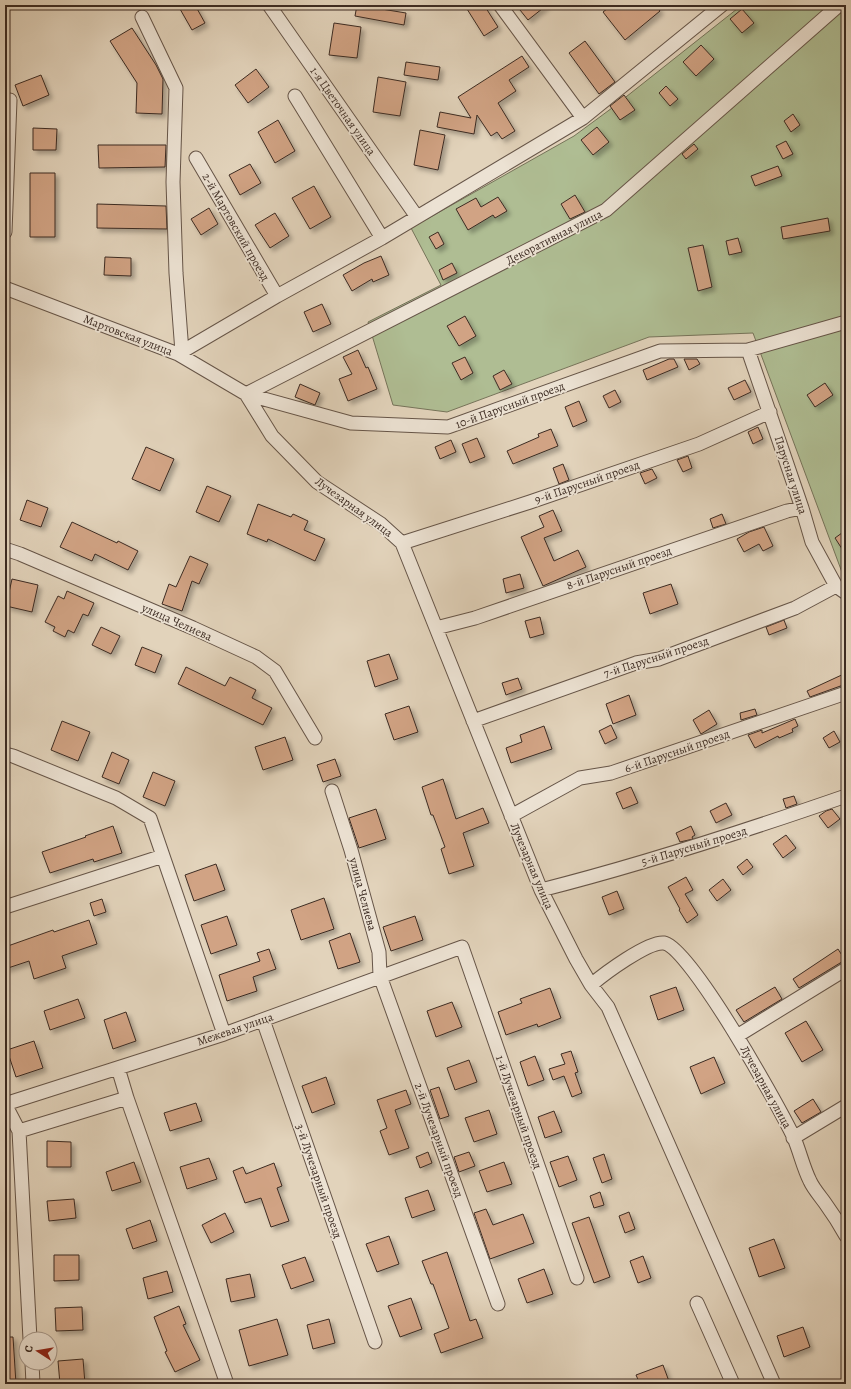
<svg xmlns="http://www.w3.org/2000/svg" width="851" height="1389" font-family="Alegreya,serif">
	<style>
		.green { fill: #afbd93; stroke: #76745a }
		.building { fill: #d1a384; stroke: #3c2b22; filter: url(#shadow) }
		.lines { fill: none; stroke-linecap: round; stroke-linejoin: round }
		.minor-casing { stroke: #665548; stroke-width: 15 }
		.minor { stroke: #ece2d3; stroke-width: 13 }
		.labels { text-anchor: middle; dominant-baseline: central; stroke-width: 3.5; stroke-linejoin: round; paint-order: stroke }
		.street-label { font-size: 12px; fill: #3c2b22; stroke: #ece2d3 }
	</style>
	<defs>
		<filter id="shadow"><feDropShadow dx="3.5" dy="3.5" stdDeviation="2" flood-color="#0004"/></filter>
	</defs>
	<rect width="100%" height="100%" fill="#e2d3bb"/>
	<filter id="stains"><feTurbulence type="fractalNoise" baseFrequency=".005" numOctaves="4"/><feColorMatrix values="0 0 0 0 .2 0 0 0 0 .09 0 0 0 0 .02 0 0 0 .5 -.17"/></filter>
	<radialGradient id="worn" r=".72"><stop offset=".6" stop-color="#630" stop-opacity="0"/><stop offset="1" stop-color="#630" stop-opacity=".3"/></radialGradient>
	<path class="green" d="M742,5H846V577L843,575L753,333L649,337L447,412L393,405L368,322L441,285L411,228L574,136L612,108Z"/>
	<path class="building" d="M187,5H195L205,23L192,30L180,9Z
		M357,5L406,13L404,25L355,16Z
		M474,5H484L498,27L484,36L467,9Z
		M516,5H547L528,20Z
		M612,5H656L660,11L625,40L603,12Z
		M742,9L754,23L742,33L730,19Z
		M334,23L361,27L357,58L329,55Z
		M132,28L156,65L163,79L162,114L136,113L137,83L110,41Z
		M585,41L615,82L599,94L569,53Z
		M701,45L714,59L696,76L683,62Z
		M522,56L529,67L509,80L516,91L498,103L515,131L502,139L497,132L491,136L477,115L474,134L437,127L440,112L471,118L458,97Z
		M406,62L440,67L438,80L404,75Z
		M256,69L269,87L248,103L235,85Z
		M41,75L49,95L23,106L15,85Z
		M378,77L406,82L400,116L373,112Z
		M666,86L678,99L670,106L659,93Z
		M624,95L635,110L620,120L610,106Z
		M793,114L800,125L791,132L784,121Z
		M278,120L295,151L275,163L258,132Z
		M597,127L609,142L593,155L581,140Z
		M33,128L57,129L56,150H33Z
		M420,130L445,135L438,170L414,165Z
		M786,141L793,154L783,159L776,146Z
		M694,144L698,149L686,159L682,154Z
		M98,145H166L165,167L99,168Z
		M250,164L261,183L240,195L229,175Z
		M778,166L782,176L755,186L751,176Z
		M30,173H55V237H30Z
		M314,186L331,217L310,229L292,198Z
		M575,195L585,212L570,219L561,204Z
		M498,197L507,211L495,218L493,215L468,230L456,209L476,198L481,207Z
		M97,204L166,206L167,229L97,228Z
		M209,208L218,224L201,235L191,219Z
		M275,213L289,236L270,248L255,225Z
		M828,218L830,231L783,239L781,227Z
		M438,232L444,244L436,249L429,237Z
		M738,238L742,252L729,255L726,241Z
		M703,245L712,287L698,291L688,248Z
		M381,256L389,275L373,282L372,279L352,291L343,275L364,263Z
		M105,257L131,258V276L104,275Z
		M452,263L457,273L443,280L439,270Z
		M322,304L331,324L313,332L304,312Z
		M465,316L476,336L459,346L447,326Z
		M358,350L366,368L368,367L377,389L348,401L339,379L352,374L343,357Z
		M465,357L473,373L461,380L452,363Z
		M669,359H674L678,367L647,380L643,370Z
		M684,359H697L700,364L689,370Z
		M504,370L512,384L500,390L493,376Z
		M745,380L751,392L734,400L728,388Z
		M825,383L833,395L815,407L807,395Z
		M300,384L320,393L315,405L295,397Z
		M615,390L621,402L609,408L603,396Z
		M579,401L587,421L573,427L565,407Z
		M758,427L763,439L753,444L748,432Z
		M551,429L558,446L513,464L507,451L539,437L538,434Z
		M477,438L485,457L470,463L462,444Z
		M451,440L456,452L440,459L435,447Z
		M146,447L174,459L160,491L132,479Z
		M688,456L692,468L683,472L677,460Z
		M563,464L569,480L559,484L553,468Z
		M652,469L657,478L645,484L640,473Z
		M207,486L231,496L219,522L196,512Z
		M27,500L48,508L41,527L20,520Z
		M258,504L291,517L293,514L308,521L304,530L325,539L315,561L268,539L267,542L247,534Z
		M553,510L562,531L544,538L554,561L578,550L586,567L543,586L521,537L544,527L539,516Z
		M722,514L726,524L713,528L710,519Z
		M72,522L117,543L118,541L138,551L128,570L95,554L92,561L60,547Z
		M764,527L773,546L763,551L759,544L744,552L737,539L749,532Z
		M846,530V555L835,538Z
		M190,556L208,564L199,584L192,581L182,611L162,604L169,584L176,587Z
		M520,574L524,588L506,593L503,579Z
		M12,579L38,585L32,612L6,606Z
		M671,584L678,604L650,614L643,593Z
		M67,591L94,603L88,616L83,614L74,633L68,630L65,637L53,631L55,627L45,622L58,596L64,599Z
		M540,617L544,634L530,638L525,621Z
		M784,620L787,628L769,635L766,627Z
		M101,627L120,636L111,654L92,645Z
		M142,647L162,655L155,673L135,665Z
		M389,654L398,679L375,687L367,661Z
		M186,667L225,686L230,677L256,690L252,698L272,708L263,725L178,684Z
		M846,673V684L810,697L807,691Z
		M518,678L522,689L506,695L502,683Z
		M629,695L636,715L613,724L606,704Z
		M409,706L418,732L394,740L385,714Z
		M755,709L757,715L741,720L740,713Z
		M709,710L717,724L701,734L693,720Z
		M795,719L798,726L792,729L793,732L779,738L778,736L755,748L748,735L762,730V733Z
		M62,721L90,732L78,761L51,750Z
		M611,725L617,738L605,744L599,731Z
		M544,726L552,749L511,763L506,748L522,742L520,735Z
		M834,731L840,742L829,748L823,738Z
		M285,737L293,760L263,770L255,747Z
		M112,752L129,760L119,784L102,777Z
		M335,759L341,776L323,782L317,765Z
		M153,772L175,781L165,806L143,797Z
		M443,779L456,819L483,808L489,823L463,833L474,866L449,874L441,849L445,847L433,815H431L422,787Z
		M631,787L638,803L623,809L616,793Z
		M794,796L797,804L786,808L783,799Z
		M726,803L732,815L716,823L710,811Z
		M376,809L386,839L359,848L349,818Z
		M832,809L840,819L828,828L819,816L826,811Z
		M113,826L122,853L94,862L93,859L50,873L42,852L86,837L85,836Z
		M691,826L695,835L692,837L693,839L680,842L676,833Z
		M786,835L796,848L783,858L773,844Z
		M747,859L753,867L743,875L737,867Z
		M216,864L225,890L194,901L185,875Z
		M686,877L693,890L685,894L698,915L687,923L679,910L680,909L668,887Z
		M723,879L731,890L717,901L709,890Z
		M617,891L624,909L609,915L602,897Z
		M324,898L334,929L301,940L291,910Z
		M102,899L106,912L94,916L90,903Z
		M227,916L237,945L211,954L201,925Z
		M415,916L423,940L391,951L383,927Z
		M89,920L97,944L62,956L66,968L34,979L29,961L5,969V947L53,930L54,932Z
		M350,933L360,962L338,969L329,941Z
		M269,949L276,969L253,977L257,991L227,1001L219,975L260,961L257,953Z
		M838,949L845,960L799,988L793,979Z
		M676,987L684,1010L658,1020L650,996Z
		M775,987L782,999L744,1022L736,1010Z
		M550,988L561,1018L538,1027L537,1024L506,1035L498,1012L522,1003L520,999Z
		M78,999L85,1018L50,1030L44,1011Z
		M452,1002L462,1027L436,1037L427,1011Z
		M126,1012L136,1041L113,1049L104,1020Z
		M806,1021L823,1050L802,1062L785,1033Z
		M34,1041L43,1068L16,1077L7,1050Z
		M571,1051L578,1072L575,1073L582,1093L572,1097L564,1076L553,1080L549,1069L565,1064L561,1054Z
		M535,1056L544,1080L528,1086L520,1062Z
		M714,1057L725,1083L701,1094L690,1067Z
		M469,1060L477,1082L455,1090L447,1068Z
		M326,1077L335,1104L312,1113L302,1086Z
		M439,1087L449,1116L440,1119L430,1090Z
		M406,1090L411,1104L395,1110L409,1148L389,1155L380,1131L387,1128L377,1100Z
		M813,1099L821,1112L802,1123L794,1111Z
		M196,1103L202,1121L170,1131L164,1113Z
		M489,1110L497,1134L474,1142L465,1118Z
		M554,1111L562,1132L545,1138L538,1117Z
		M47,1141L71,1142V1167H47Z
		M428,1152L432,1163L420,1168L416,1157Z
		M469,1152L475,1166L459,1172L454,1157Z
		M604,1154L612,1179L602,1183L593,1158Z
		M568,1156L577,1180L559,1187L550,1162Z
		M209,1158L217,1179L187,1189L180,1167Z
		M134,1162L141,1182L112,1191L106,1172Z
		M504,1162L512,1184L487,1192L479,1171Z
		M274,1163L282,1186L277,1188L289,1221L271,1227L261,1198L245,1203L233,1171L243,1167L246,1174Z
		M428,1190L435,1210L412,1218L405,1198Z
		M600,1192L604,1205L594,1208L590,1196Z
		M74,1199L76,1218L49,1221L47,1201Z
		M486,1209L493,1225L523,1214L534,1243L490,1259L474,1213Z
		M629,1212L635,1229L625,1233L619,1216Z
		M225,1213L234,1232L211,1243L202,1225Z
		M589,1217L610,1277L594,1283L572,1223Z
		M150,1220L157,1241L133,1249L126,1229Z
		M389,1236L399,1264L377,1272L366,1244Z
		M774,1239L785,1268L759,1277L749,1248Z
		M447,1252L470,1321L476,1319L483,1338L441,1353L434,1334L449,1328L433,1284H431L422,1261Z
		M54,1255H79V1280L54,1281Z
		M643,1256L651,1278L638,1283L630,1261Z
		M305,1257L314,1281L291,1289L282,1265Z
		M544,1269L553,1294L527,1303L518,1279Z
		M167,1271L173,1292L148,1299L143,1278Z
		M250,1274L255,1297L231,1302L226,1279Z
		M411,1298L422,1329L400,1337L388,1306Z
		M179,1306L186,1324L183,1325L200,1360L175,1372L165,1352L167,1351L154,1317Z
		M82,1307L83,1330L56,1331L55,1308Z
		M277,1319L288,1355L249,1366L239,1330Z
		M329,1319L335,1343L313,1349L307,1325Z
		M803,1327L810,1347L784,1357L777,1336Z
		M5,1337H13L16,1384H5Z
		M83,1359L85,1384H60L58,1361Z
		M663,1365L670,1384H640L636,1375Z"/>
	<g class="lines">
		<defs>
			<path id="minor" d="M269,5L417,217
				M500,5L583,118
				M142,17L176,88L173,182L176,273L182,352
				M295,96L382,238
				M196,158L277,296
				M5,232L10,100
				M5,288L178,354L246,394L351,423L448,427L660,351L748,350L846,322
				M748,350L802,508L812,542L836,586L846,593
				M178,354L277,296L382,238L583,118L722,5
				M246,394L272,436L317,482L381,524L402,543L541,890L576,959L591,985C604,974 648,941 664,943C690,947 780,1108 794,1138C800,1152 803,1167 810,1181C813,1188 820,1196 825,1203C833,1214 840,1225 846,1236
				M246,394L606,210L839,5
				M402,543L530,502L699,444L770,412
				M5,549L20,554L193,628L256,657L275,671L315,738
				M436,628L475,618L787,511L802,508
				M473,721L636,663L659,659L795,608L836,586
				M5,754L13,756L116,798L150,818L224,1034
				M332,791L351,850L379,952L380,976L498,1304
				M511,816L580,778L611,773L846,693
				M541,890C644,864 745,831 846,796
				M5,907L163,856
				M591,985L608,1007L774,1384
				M263,1020L375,1342
				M737,1036L846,969
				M118,1068L127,1098
				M5,1104L224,1034L462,947L577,1278
				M5,1104L19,1131
				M793,1138L846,1106
				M697,1303L733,1384
				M30,1339L19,1131L127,1098L227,1384
				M32,1363L33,1384"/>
		</defs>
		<use href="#minor" class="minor-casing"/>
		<use href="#minor" class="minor"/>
	</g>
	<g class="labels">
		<g class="street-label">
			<text transform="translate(343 111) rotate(55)">1-я Цветочная улица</text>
			<text transform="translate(236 227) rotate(60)">2-й Мартовский проезд</text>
			<text transform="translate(554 237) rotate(-27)">Декоративная улица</text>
			<text transform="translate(128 335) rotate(21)">Мартовская улица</text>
			<text transform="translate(510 405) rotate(-20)">10-й Парусный проезд</text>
			<text transform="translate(791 475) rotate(72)">Парусная улица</text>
			<text transform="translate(587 482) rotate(-19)">9-й Парусный проезд</text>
			<text transform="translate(354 507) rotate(36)">Лучезарная улица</text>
			<text transform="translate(619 568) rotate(-19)">8-й Парусный проезд</text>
			<text transform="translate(177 622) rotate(24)">улица Челиева</text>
			<text transform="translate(656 657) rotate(-18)">7-й Парусный проезд</text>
			<text transform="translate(677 751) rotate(-19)">6-й Парусный проезд</text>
			<text transform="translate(694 846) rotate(-17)">5-й Парусный проезд</text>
			<text transform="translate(532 866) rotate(67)">Лучезарная улица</text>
			<text transform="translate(363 894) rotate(75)">улица Челиева</text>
			<text transform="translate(235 1029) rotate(-19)">Межевая улица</text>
			<text transform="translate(766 1087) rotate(61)">Лучезарная улица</text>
			<text transform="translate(519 1112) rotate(71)">1-й Лучезарный проезд</text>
			<text transform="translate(439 1140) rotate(70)">2-й Лучезарный проезд</text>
			<text transform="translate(319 1181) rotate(71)">3-й Лучезарный проезд</text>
		</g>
	</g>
	<rect width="851" height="1389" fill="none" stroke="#e2d3bb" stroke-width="20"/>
	<rect x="6" y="6" width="839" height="1377" fill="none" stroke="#3c2b22" stroke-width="2"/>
	<rect x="10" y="10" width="831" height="1369" fill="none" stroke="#3c2b22"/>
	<g transform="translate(38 1351) rotate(282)"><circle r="19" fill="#ece2d3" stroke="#a6998c"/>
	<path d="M0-3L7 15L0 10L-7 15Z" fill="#8f2418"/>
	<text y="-6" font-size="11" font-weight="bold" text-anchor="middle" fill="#3c2b22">С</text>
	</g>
	<rect width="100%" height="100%" filter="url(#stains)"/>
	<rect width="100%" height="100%" fill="url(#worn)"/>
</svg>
